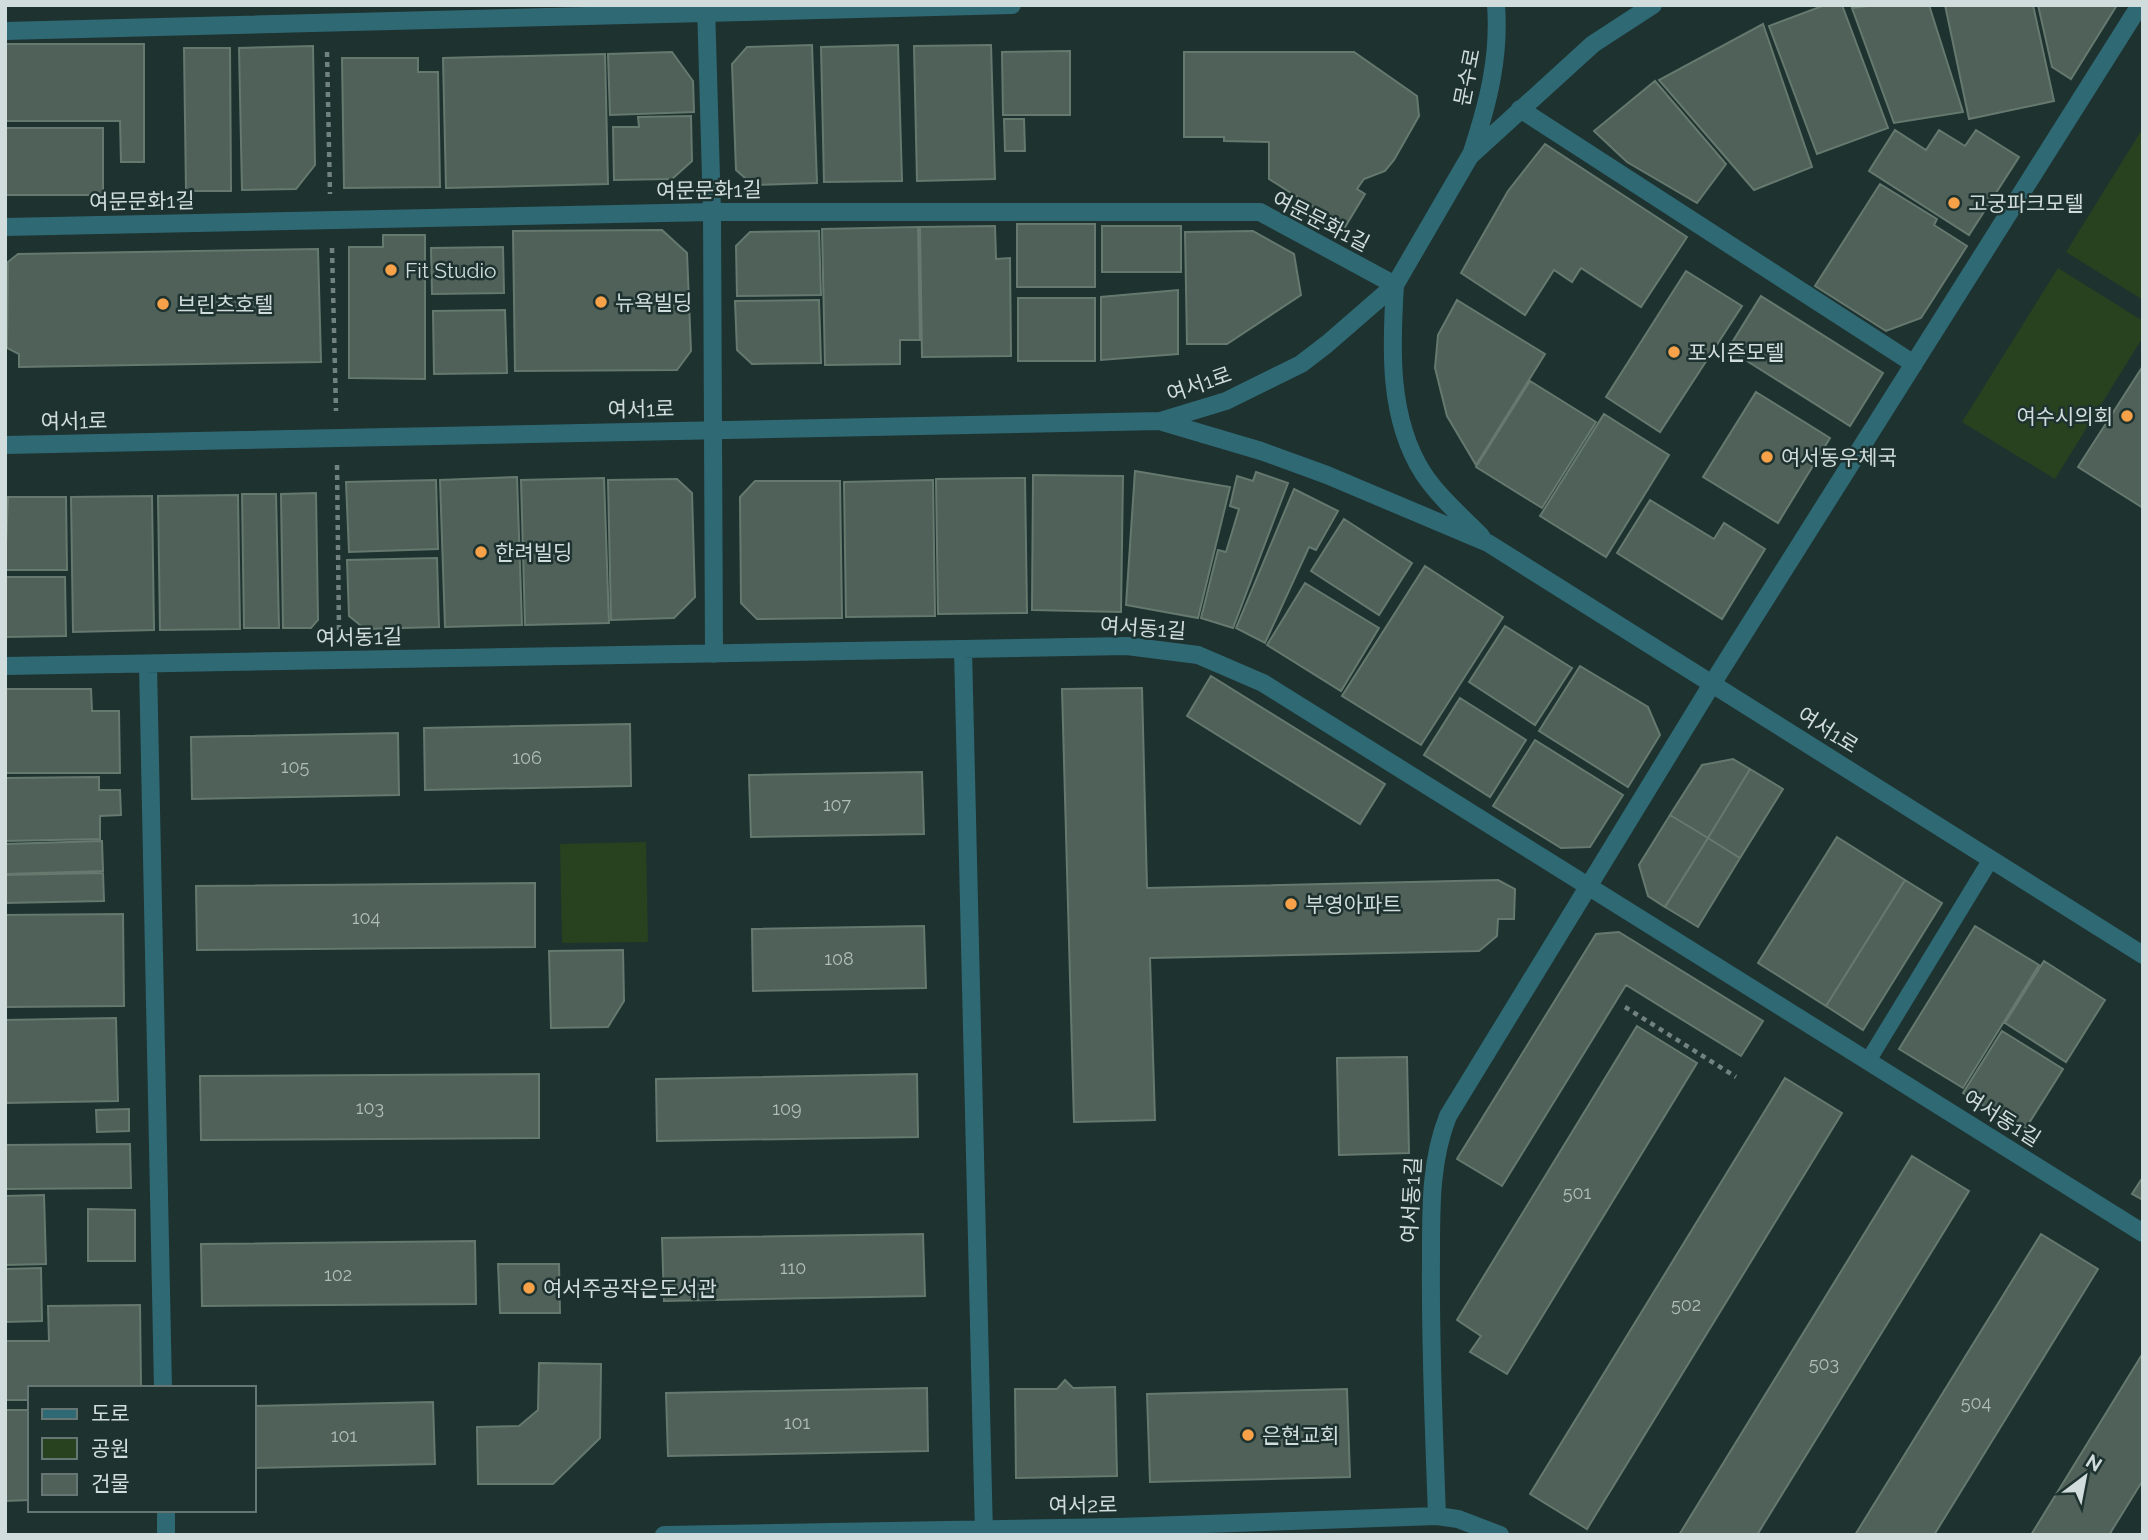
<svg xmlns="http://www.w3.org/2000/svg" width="2148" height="1540" font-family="Raleway,'Noto Sans KR',sans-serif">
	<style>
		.green { fill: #28411f }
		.building { fill: #4f6158; stroke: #66796f; stroke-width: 2 }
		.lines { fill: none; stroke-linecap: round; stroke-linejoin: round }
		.path { stroke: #728280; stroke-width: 4.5; stroke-dasharray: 5 5; stroke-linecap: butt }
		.service { stroke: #2f6974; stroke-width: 16 }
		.pedestrian { stroke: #2f6974; stroke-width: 18 }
		.minor { stroke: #2f6974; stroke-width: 18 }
		.tertiary { stroke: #2f6974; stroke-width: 18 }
		.poi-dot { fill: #f7a149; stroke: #1e3230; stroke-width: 2.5 }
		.labels { text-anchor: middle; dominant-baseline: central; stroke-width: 5; stroke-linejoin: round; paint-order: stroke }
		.number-label { font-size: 18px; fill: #b0bebb }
		.street-label { font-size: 21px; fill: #d1dddc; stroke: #1e3230 }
		.poi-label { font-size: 21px; fill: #d1dddc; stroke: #1e3230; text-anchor: start }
	</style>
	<rect width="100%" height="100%" fill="#1e3230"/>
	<path class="green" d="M2143,128V300L2066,252Z
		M2058,268L2143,321V337L2055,479L1962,422Z
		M646,842L648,942L562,943L560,844Z"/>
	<path class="building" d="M1825,5H1842L1888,128L1817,154L1769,26Z
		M1877,5H1929L1963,112L1894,123L1852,8Z
		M1945,5H2033L2054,101L1969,119Z
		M2038,5H2117L2071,79L2052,67Z
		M1763,24L1812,167L1754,190L1659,80Z
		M5,44H144V162H121L120,121H5Z
		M812,45L817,183L753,185L736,170L732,64L747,47Z
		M898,45L902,181L824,182L821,47Z
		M991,45L995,179L917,181L914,46Z
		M313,46L315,165L296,189L242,190L239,48Z
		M184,48H230L231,191H186Z
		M1070,51V115H1003L1002,52Z
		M672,52L693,81L694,112L610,115L608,54Z
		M1184,52H1354L1417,96L1419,116L1394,160L1385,171L1364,179L1357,189L1365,194L1345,227L1269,179V142L1224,141V137H1184Z
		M605,54L608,184L446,188L443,58Z
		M342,58H418V72H438L440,187L344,188Z
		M1655,81L1726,164L1697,203L1627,162L1594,131Z
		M691,116L692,161L672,179L614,180L613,127H639L638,117Z
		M1004,119H1024L1025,151H1005Z
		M5,128H103V195H5Z
		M1895,130L1926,150L1939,130L1965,146L1976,130L2019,157L1969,235L1869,171Z
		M1545,144L1687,237L1641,307L1581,268L1572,282L1554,270L1525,315L1461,273L1508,191Z
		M1880,184L1937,219L1934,225L1967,246L1921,318L1886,331L1815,286Z
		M1017,224H1095V287H1017Z
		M995,226L996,259L1010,258L1011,356L922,357L920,227Z
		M1102,226H1181V272H1102Z
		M918,227L920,340H900V364L825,365L822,229Z
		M662,230L687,253L691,351L677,370L515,371L513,231Z
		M819,231L821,295L737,296L736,246L750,232Z
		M1253,231L1294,254L1301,295L1227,344H1187L1185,232Z
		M383,235H425V379L349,378V247H383Z
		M503,247L504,293L432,294L431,248Z
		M318,249L321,362L19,367V354L7,348L8,262L18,254Z
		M1686,271L1742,306L1660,432L1606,397Z
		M1178,290V354L1101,360V297Z
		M1761,296L1883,373L1850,426L1728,349Z
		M1018,298H1095V361H1018Z
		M819,300L821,363L752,364L737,350L735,301Z
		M1457,300L1545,354L1476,465L1447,416L1435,368L1438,335Z
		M505,310L507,373L434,374L433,311Z
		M2143,366V508L2078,467Z
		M1530,381L1596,422L1542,508L1476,467Z
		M1756,392L1830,438L1778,523L1703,477Z
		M1604,414L1669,455L1606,557L1540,516Z
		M1135,471L1230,487L1198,618L1126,605Z
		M1256,472L1288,483L1233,628L1201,618L1218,550L1226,552L1239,509L1230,506L1237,476L1253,481Z
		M1033,475L1123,476L1121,612L1032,610Z
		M517,477L522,625L445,627L440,480Z
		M604,478L609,623L525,625L521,480Z
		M1025,478L1027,613L938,614L936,479Z
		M677,479L692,493L695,597L674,618L611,620L608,480Z
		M436,480L438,549L349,552L346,482Z
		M933,480L935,616L846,617L844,482Z
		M755,481H840L842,618L757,619L741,603L740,497Z
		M1294,489L1338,511L1316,550L1309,547L1265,643L1236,628Z
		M316,493L318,620L311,628H283L281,494Z
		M242,494H276L279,628H244Z
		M238,495L240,629L160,630L158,496Z
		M152,496L154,630L73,632L71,497Z
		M8,497H66L67,570H5Z
		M1650,500L1714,539L1724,523L1765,549L1722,619L1617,553Z
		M1344,519L1412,563L1379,615L1311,571Z
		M437,558L439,627L365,629L349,616L347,560Z
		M1425,566L1503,617L1421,745L1342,696Z
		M5,577H65L66,636L5,637Z
		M1305,583L1379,628L1341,691L1267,645Z
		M1505,626L1572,668L1535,725L1469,682Z
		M1580,666L1648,707L1660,735L1628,787L1539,731Z
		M1211,676L1385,784L1360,824L1187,716Z
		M1142,688L1147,888L1498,880L1515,889L1514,919H1498L1497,936L1479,951L1150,958L1155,1120L1074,1122L1062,689Z
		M5,689H91L92,711H119L120,773H5Z
		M1460,698L1526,740L1490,797L1424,755Z
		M630,724L631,786L425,790L424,728Z
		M398,733L399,795L192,799L191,737Z
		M1535,740L1623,795L1590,847L1561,848L1493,806Z
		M1733,759L1750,769L1708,838L1670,815L1702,765Z
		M1750,769L1783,789L1740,858L1708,838Z
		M922,772L924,834L751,837L749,775Z
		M99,777V790H120L121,815L100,816V839L5,841V778Z
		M1670,815L1708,838L1665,907L1648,896L1639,865Z
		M1837,837L1905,880L1826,1006L1758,963Z
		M1708,838L1740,858L1698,927L1665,907Z
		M102,841L103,871L5,874V844Z
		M103,873L104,901L5,903V875Z
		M1905,880L1942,903L1863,1030L1826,1006Z
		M535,883V947L197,950L196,886Z
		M123,914L124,1006L5,1007V915Z
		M924,926L926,988L753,991L752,929Z
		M1975,926L2039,965L1963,1088L1899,1049Z
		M1619,932L1763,1021L1741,1056L1626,985L1502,1186L1457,1159L1596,934Z
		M623,950L624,1001L608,1027L551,1028L549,951Z
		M2044,961L2105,1000L2066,1062L2005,1023Z
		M116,1018L118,1101L5,1103V1020Z
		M1637,1026L1697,1063L1507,1374L1470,1352L1481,1336L1457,1320Z
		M2002,1031L2063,1069L2024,1131L1963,1093Z
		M1407,1057L1409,1153L1339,1155L1337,1058Z
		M539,1074V1138L201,1140L200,1076Z
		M917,1074L918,1137L657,1141L656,1079Z
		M1785,1078L1842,1113L1587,1529L1530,1494Z
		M129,1109V1131L97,1132L96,1110Z
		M130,1144L131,1188L5,1189V1145Z
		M1912,1156L1969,1191L1757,1535H1679Z
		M2143,1177V1200L2132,1194Z
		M44,1195L46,1264L5,1265V1196Z
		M88,1209L135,1210V1261H88Z
		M923,1234L925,1296L664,1301L662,1238Z
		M2041,1234L2098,1269L1934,1535H1855Z
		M475,1241L476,1304L202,1306L201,1244Z
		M498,1264H559L560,1313H500Z
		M41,1268L42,1321L5,1322V1269Z
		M140,1305L141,1388H30V1400H5V1341H49L48,1306Z
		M2143,1353V1480L2109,1535H2031Z
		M539,1363L601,1364L600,1438L553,1484H478L477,1427L519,1426L538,1410Z
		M1065,1380L1073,1388L1115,1387L1117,1476L1016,1478L1015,1389H1057Z
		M927,1388L928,1451L668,1456L666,1393Z
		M1347,1389L1350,1477L1150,1482L1147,1394Z
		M433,1402L435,1464L254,1468V1406Z
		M5,1410H30V1500L5,1501Z"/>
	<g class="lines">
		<path class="path" d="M327,52L330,194
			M332,248L336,411
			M337,465L339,631
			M1625,1007L1736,1077"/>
		<path class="service" d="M1868,1061L1991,859"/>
		<path class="pedestrian" d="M5,31L1012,5"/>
		<path class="minor" d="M706,5L712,212L714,654
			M1520,109L1914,364
			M5,227L712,212H1260L1395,285
			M963,649L984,1535
			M148,664L163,1388
			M5,666L1127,646L1198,655L1263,683L2143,1233
			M166,1510V1535
			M1437,1516C1434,1431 1430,1345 1431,1259C1431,1210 1430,1161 1448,1116L1712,684L2140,5
			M664,1535L1118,1527L1437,1516L1458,1519L1500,1535"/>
		<path class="tertiary" d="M1472,152C1488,103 1500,57 1496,5
			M1395,285C1391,348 1388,418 1423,473C1438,496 1461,516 1481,536
			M1163,422L1261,451L1327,475L1488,543L2143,955
			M5,445L1160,421L1226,401L1301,364L1327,344L1395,285L1470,156L1593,44L1653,5"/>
	</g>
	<g class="poi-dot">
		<circle cx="1954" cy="203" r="7"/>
		<circle cx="391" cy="270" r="7"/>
		<circle cx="601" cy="302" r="7"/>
		<circle cx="163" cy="304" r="7"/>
		<circle cx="1674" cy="352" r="7"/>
		<circle cx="2127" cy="416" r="7"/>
		<circle cx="1767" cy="457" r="7"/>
		<circle cx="481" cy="552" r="7"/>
		<circle cx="1291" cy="904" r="7"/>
		<circle cx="529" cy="1288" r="7"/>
		<circle cx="1248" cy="1435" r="7"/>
	</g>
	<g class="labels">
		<g class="number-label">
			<text x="527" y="757">106</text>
			<text x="295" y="766">105</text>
			<text x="837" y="804">107</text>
			<text x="366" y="917">104</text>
			<text x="839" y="958">108</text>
			<text x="370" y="1107">103</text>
			<text x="787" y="1108">109</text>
			<text x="1577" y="1192">501</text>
			<text x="793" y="1267">110</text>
			<text x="338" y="1274">102</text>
			<text x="1686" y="1304">502</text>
			<text x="1824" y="1363">503</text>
			<text x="1976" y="1402">504</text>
			<text x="797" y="1422">101</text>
			<text x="344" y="1435">101</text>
		</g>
		<g class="street-label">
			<text transform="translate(1467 77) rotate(-79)">문수로</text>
			<text transform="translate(709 190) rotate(-1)">여문문화1길</text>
			<text transform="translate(142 201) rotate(-1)">여문문화1길</text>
			<text transform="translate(1321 221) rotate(27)">여문문화1길</text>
			<text transform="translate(1199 384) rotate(-19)">여서1로</text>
			<text transform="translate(641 409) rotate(-1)">여서1로</text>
			<text transform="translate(74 421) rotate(-1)">여서1로</text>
			<text transform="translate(1143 628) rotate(4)">여서동1길</text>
			<text transform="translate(359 637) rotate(-1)">여서동1길</text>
			<text transform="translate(1828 730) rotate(32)">여서1로</text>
			<text transform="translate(2002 1118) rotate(32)">여서동1길</text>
			<text transform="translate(1411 1200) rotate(-87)">여서동1길</text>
			<text transform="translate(1083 1505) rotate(-1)">여서2로</text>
		</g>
		<g class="poi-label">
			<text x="1968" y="203">고궁파크모텔</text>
			<text x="405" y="270">Fit Studio</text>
			<text x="615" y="302">뉴욕빌딩</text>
			<text x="177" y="304">브린츠호텔</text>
			<text x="1688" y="352">포시즌모텔</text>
			<text x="2113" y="416" text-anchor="end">여수시의회</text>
			<text x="1781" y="457">여서동우체국</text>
			<text x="495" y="552">한려빌딩</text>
			<text x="1305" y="904">부영아파트</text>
			<text x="543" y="1288">여서주공작은도서관</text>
			<text x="1262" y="1435">은현교회</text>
		</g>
	</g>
	<rect width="2148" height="1540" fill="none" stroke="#d1dddc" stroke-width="14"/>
	<rect x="28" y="1386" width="228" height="126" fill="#1e3230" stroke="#667675" stroke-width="2"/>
	<rect x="42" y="1409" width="35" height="10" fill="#2f6974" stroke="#667675" stroke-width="2"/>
	<text x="91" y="1421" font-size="21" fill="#d1dddc">도로</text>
	<rect x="42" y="1438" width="35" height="21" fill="#28411f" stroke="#667675" stroke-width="2"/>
	<text x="91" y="1456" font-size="21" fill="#d1dddc">공원</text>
	<rect x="42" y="1474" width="35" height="21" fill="#4f6158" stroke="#667675" stroke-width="2"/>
	<text x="91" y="1491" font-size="21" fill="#d1dddc">건물</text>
	<g transform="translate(2085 1477) rotate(32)" stroke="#1e3230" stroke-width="5" paint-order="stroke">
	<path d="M0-5L12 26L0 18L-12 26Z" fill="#d1dddc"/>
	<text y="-10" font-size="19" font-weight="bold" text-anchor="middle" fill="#d1dddc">N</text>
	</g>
</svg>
